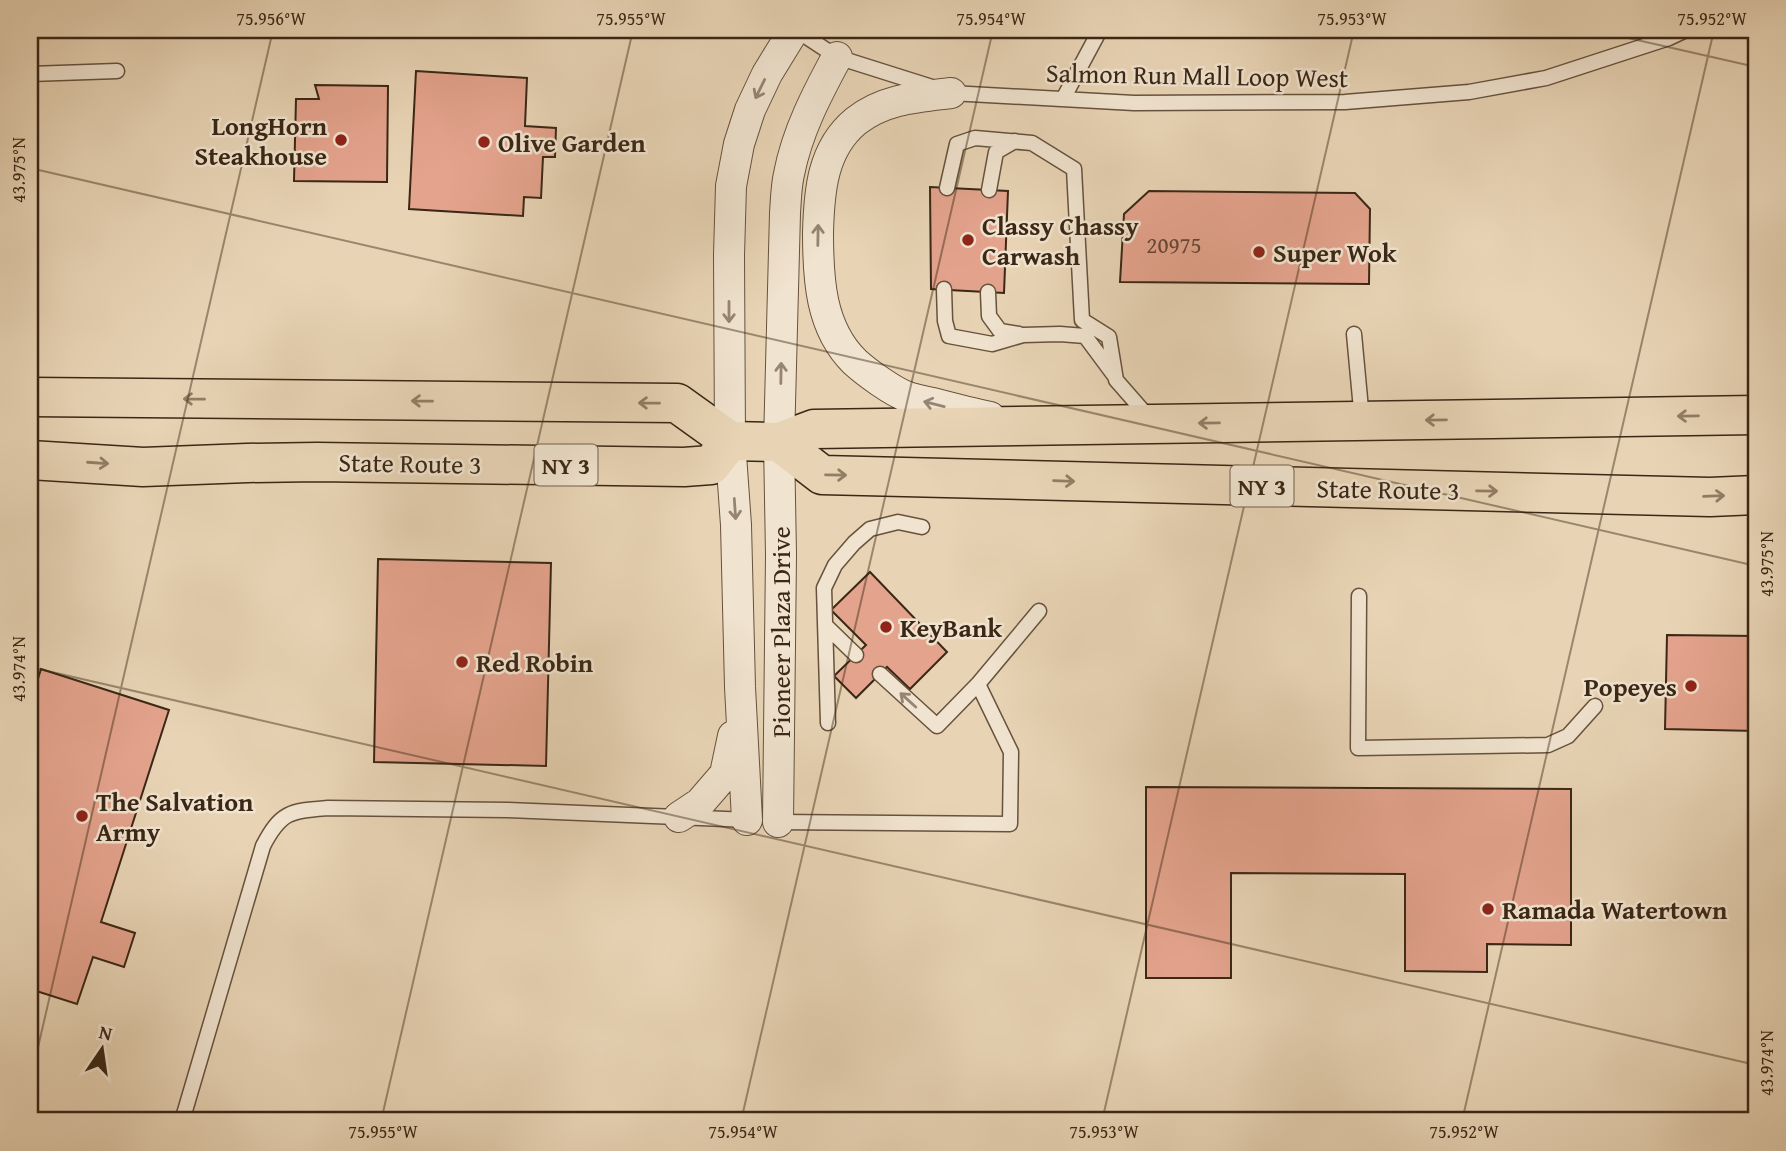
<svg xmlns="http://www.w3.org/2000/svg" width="1786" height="1151" font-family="'Gentium Book Plus',serif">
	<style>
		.building { fill: #e4a38d; stroke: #3a2715; stroke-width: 2 }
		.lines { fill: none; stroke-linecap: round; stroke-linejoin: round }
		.service-casing { stroke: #66523d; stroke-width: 17 }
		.minor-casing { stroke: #66523d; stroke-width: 32 }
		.primary-casing { stroke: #3a2715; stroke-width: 41 }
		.service { stroke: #f0e3cf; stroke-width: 14 }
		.minor { stroke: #f0e3cf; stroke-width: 30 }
		.primary { stroke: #e8d4b5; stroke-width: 38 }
		.oneway { stroke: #958572 }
		.oneway2 { stroke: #917e65 }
		.ticks { fill: none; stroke: #3a2715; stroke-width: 2; stroke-opacity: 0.45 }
		.poi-dot { fill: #8f2418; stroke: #f0e3cf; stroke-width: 2.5 }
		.labels { text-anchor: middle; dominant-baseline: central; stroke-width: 5; stroke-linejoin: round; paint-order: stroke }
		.number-label { font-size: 23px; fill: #644633 }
		.shield { fill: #f0e3cf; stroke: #715f4d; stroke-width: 2 }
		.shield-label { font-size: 24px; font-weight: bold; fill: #3a2715 }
		.street-label { font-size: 26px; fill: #3a2715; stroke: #f0e3cf }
		.poi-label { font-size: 26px; font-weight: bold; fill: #3a2715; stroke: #f0e3cf; text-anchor: start }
		.neatline { fill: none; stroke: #3a2715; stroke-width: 2.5 }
		.ticks-label { font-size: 18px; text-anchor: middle; fill: #3a2715 }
	</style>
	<rect width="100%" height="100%" fill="#e8d4b5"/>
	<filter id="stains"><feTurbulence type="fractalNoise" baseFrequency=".00286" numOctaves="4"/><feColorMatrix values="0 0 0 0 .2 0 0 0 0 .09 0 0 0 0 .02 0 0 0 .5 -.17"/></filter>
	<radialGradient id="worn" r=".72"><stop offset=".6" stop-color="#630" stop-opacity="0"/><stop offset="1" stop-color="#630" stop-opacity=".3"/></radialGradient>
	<path class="building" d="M416,71L527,78L525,126L556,128L555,157H543L541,198L524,197L523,216L409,209Z
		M315,85L388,86L387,182L294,181L296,99H319Z
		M30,112H31L32,233H30Z
		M930,187L1008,191L1004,293L931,289Z
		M1149,191L1355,193L1370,209L1369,284L1120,282L1124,214Z
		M378,559L551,563L546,766L374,762Z
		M870,572L947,652L910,689L887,667L856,698L834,676L866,645L831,610Z
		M1667,635L1756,636V731L1665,729Z
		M41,669L169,710L101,922L135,933L124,967L93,957L77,1004L30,989V704Z
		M1146,787L1571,789V945L1487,944V972L1405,971V874L1231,873V978H1146Z"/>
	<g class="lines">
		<defs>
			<path id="service" d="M796,30L837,57L951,93L1134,103L1345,102L1469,92L1546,78L1669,38L1686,30
				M30,74L117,71
				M1063,99L1100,30
				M947,188L957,144L975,138L1032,143L1074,169L1082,320L1109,337L1116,380L1151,420
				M989,190L996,152L1015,141
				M944,289L945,321L949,336L992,344L1023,335L1060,334L1085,336L1114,375
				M988,292L989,316L1000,331L1019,334
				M1354,334L1362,420
				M1359,596L1358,748L1548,745L1568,736L1595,706
				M825,625L856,655
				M880,674L937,726L978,684L1039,611
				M828,723L824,588L835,565L854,543L870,529L898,522L922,527
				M776,822L1010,824L1011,752L978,684
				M182,1121L263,846C281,811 291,811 328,808L508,810L749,820"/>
			<path id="minor" d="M951,93C917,97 884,99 856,121C822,149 819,192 818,233C818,278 820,328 855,362C866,372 893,392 908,397C916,400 925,401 933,403C952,408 971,413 990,417
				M679,817L700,803L725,774L733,736
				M747,820L740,687L736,525L730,441L729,255L731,186L739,144L750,110L767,74L794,30
				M778,822L781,555L779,442L785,213C786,200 786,187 789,174C797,132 817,94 837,57"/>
			<path id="primary" d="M30,397L677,403L730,441
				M730,441L779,442L814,429L1756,415
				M779,442L822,475L1710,497L1756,495
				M30,460L143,467L247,463L317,462L684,467L711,465L730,441"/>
		</defs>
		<use href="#service" class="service-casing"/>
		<use href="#minor" class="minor-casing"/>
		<use href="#primary" class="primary-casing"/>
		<use href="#service" class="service"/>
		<use href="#minor" class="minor"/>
		<use href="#primary" class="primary"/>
	</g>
	<defs><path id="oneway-shaft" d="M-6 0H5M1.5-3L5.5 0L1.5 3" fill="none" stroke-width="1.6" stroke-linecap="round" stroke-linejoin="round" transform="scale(1.75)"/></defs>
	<g class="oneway">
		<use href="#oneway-shaft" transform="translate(760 89) rotate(116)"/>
		<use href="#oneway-shaft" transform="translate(818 235) rotate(-89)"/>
		<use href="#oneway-shaft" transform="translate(729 312) rotate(90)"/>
		<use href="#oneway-shaft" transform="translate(781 373) rotate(-89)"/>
		<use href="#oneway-shaft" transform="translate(934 404) rotate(-166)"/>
		<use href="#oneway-shaft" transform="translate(735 509) rotate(86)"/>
		<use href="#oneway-shaft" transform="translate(908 700) rotate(-138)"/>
	</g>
	<g class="oneway2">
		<use href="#oneway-shaft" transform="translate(194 399) rotate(-179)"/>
		<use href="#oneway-shaft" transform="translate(422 401) rotate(-179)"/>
		<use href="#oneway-shaft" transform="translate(649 403) rotate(-179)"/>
		<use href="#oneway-shaft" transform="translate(1688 416) rotate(179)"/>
		<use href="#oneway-shaft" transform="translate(1436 420) rotate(179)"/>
		<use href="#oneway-shaft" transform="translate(1209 423) rotate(179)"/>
		<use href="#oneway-shaft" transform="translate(98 463) rotate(4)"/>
		<use href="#oneway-shaft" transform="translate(836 475) rotate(1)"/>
		<use href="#oneway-shaft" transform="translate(1064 481) rotate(2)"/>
		<use href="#oneway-shaft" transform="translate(1487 491) rotate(1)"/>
		<use href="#oneway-shaft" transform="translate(1714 496) rotate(-2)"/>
	</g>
	<path class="ticks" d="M1593,30L1756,67M30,168L1756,566M30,667L1756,1065M30,1082L273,30M381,1121L633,30M741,1121L993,30M1102,1121L1354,30M1462,1121L1714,30"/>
	<g class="poi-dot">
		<circle cx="341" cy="140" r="7"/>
		<circle cx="484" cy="142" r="7"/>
		<circle cx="968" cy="240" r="7"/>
		<circle cx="1259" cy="252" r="7"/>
		<circle cx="886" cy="627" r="7"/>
		<circle cx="462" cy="662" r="7"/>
		<circle cx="1691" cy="686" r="7"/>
		<circle cx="82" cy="816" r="7"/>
		<circle cx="1488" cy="909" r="7"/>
	</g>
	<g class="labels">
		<g class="number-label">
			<text x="1174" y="244">20975</text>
		</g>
		<g class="shield">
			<rect x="534.5" y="444.5" width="63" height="41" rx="5"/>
			<rect x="1230.5" y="465.5" width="63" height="41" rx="5"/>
		</g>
		<g class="shield-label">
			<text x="566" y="465">NY 3</text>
			<text x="1262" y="486">NY 3</text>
		</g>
		<g class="street-label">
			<text transform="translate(1197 75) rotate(1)">Salmon Run Mall Loop West</text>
			<text transform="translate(410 463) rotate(1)">State Route 3</text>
			<text transform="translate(1388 489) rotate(1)">State Route 3</text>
			<text transform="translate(780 632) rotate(-90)">Pioneer Plaza Drive</text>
		</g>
		<g class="poi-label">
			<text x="327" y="125" text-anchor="end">LongHorn<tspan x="327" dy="30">Steakhouse</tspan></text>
			<text x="498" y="142">Olive Garden</text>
			<text x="982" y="225">Classy Chassy<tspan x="982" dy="30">Carwash</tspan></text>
			<text x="1273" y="252">Super Wok</text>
			<text x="900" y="627">KeyBank</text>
			<text x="476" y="662">Red Robin</text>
			<text x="1677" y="686" text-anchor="end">Popeyes</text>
			<text x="96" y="801">The Salvation<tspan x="96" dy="30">Army</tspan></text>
			<text x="1502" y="909">Ramada Watertown</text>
		</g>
	</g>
	<rect width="1786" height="1151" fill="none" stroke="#e8d4b5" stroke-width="77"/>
	<g transform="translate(102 1049) rotate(13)" stroke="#f0e3cf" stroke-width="5" paint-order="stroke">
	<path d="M0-5L12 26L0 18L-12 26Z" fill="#3a2715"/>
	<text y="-10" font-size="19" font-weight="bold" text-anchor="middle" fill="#3a2715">N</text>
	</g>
	<rect x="38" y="38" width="1710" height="1074" class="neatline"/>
	<g class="ticks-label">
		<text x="271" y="25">75.956°W</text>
		<text x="631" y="25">75.955°W</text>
		<text x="991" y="25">75.954°W</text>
		<text x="1352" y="25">75.953°W</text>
		<text x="1712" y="25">75.952°W</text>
		<text transform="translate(19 170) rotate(-90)" y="6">43.975°N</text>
		<text transform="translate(1767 564) rotate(-90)" y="6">43.975°N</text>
		<text transform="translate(19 669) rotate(-90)" y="6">43.974°N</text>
		<text transform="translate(1767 1063) rotate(-90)" y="6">43.974°N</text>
		<text x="383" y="1138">75.955°W</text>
		<text x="743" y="1138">75.954°W</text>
		<text x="1104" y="1138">75.953°W</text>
		<text x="1464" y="1138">75.952°W</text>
	</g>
	<rect width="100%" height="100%" filter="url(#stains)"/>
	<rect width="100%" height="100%" fill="url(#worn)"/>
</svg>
